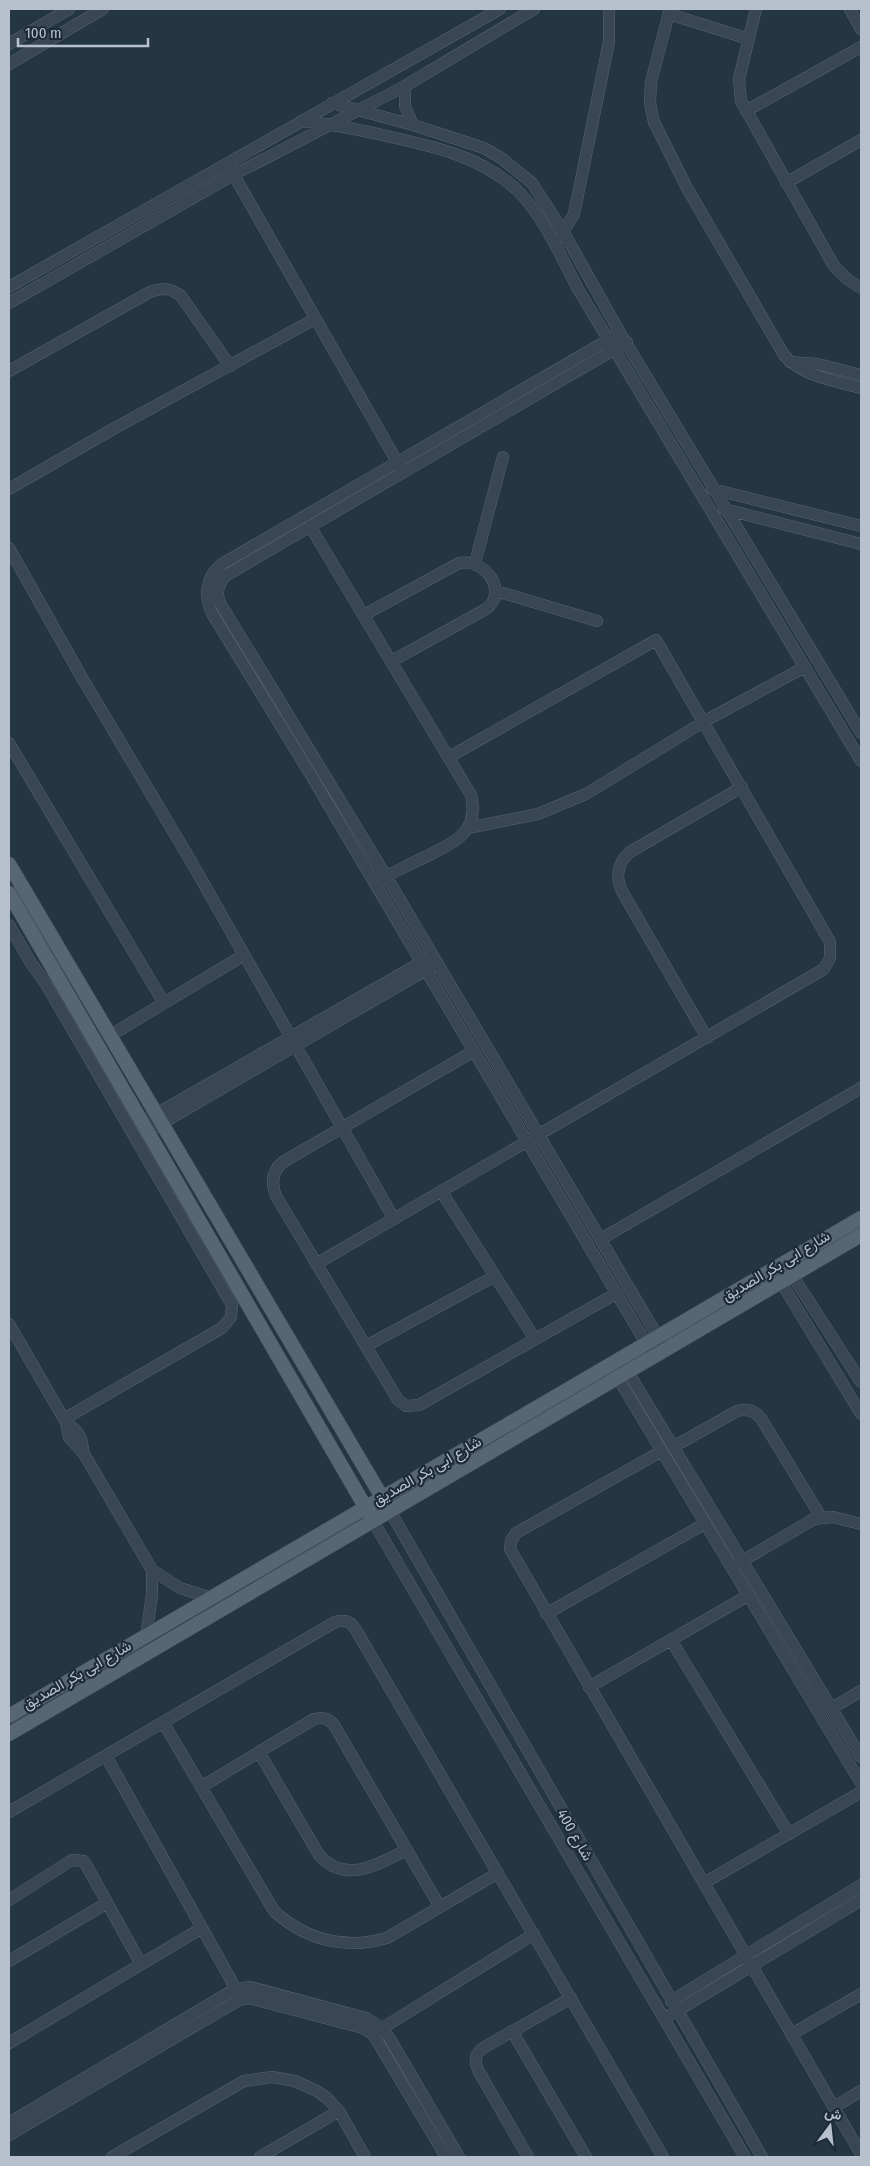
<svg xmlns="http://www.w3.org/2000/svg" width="870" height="2166" font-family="'Fira Sans Condensed',Vazirmatn,sans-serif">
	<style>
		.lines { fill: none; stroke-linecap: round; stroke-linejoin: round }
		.minor-casing { stroke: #576471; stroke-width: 12 }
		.major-casing { stroke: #455260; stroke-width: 15 }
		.minor { stroke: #394654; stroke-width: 11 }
		.major { stroke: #576674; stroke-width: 14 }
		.labels { text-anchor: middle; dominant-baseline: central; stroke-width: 4.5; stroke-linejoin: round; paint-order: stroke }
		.street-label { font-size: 15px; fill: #b6c1cd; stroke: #1d2b39 }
	</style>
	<rect width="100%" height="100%" fill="#243544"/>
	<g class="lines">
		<defs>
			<path id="minor" d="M670,9L651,82L650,103L654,122L687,188L784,355C803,377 834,380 861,388
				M756,9L739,79L741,101L834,266L847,279L861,288
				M850,9L861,29
				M669,14L749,39
				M9,44L69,9
				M9,64L103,9
				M405,86V106L413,125
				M332,103L413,125L484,148L501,158L532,183L564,233L620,333L861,733
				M746,111L861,47
				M301,121C332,124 361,130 391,137C436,147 481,157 516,189C544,216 560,255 578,289L861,761
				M231,170L400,467
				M786,183L861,140
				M560,237L574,214L609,42V9
				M9,287L500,9
				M9,303L233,175L405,86L534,9
				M620,333L222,564C206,577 203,596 213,615L311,775L650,1350
				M627,342L225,576C218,584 216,593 220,603L386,876L661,1342
				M790,362L818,364L861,375
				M9,371L150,292C162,287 171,288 181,296L230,366
				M9,489L113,429L315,319
				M712,489L861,526
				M724,509L861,544
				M310,526L471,795C480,833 453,843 425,857C410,864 395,872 380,879
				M9,548L81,676L192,863L394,1219
				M475,563L503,457
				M496,591L597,621
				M364,615L459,563C485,558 509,591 486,609L392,661
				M9,743L164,1003
				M468,828L538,814L586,794L705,721L805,667
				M9,925L31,963L46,984L232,1305L231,1317L222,1328L64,1419
				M111,1035L244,955
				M707,1038L623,893C615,878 617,863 630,852L742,787
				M474,1051L283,1162C272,1171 271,1183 276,1196L398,1400L406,1406L419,1405L617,1293
				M142,1122L427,959
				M147,1132L431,967
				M441,1191L535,1339
				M601,1239L861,1088
				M316,1264L824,969L830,958V942L656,640L449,757
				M792,1275L861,1382
				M781,1282L861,1414
				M9,1324L64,1419L78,1433L81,1439L84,1454
				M366,1346L495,1276
				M628,1372L861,1757
				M618,1378L861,1783
				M66,1422L69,1437L84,1454L152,1570L180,1588L211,1598
				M673,1447L737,1411C748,1408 756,1411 762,1420L821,1517
				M662,1451L516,1533L511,1541L510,1549L861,2154
				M390,1511L762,2157
				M373,1521L745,2157
				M737,1564L814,1519L833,1517L861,1524
				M546,1614L706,1523
				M146,1636L152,1595V1570
				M671,1640L789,1834
				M589,1687L749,1595
				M832,1708L861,1691
				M163,1722L274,1911C306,1940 345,1950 387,1938L498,1873
				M259,1752L319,1855C346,1885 377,1864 407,1850
				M106,1756L231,1980L237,1995
				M201,1787L314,1719C323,1717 328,1718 334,1725L440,1907
				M9,1812L335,1622C345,1619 351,1621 356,1630L663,2157
				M704,1883L861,1792
				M9,1900L72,1860L84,1861L141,1964
				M9,1961L107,1903
				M671,2001L861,1885
				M670,2015L861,1900
				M512,2031L586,2157
				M376,2032L534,1934
				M792,2034L861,1994
				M9,2043L202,1928
				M834,2107L861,2091
				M9,2123L235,1989L250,1987L366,2018L382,2028L390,2039L459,2157
				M9,2135L239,2000L249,1998L363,2028L373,2034L446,2157
				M112,2157L244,2081L272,2077L295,2081L317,2091L327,2098L339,2111L365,2157
				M260,2157L339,2111
				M528,2157L478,2070C474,2060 475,2054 483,2048L571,1998"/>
			<path id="major" d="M9,864L386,1504
				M9,893L370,1515
				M9,1716L861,1218
				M9,1734L861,1235"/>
		</defs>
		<use href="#minor" class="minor-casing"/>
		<use href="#major" class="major-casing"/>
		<use href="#minor" class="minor"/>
		<use href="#major" class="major"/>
	</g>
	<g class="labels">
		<g class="street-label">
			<text transform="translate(776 1266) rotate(-31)">شارع ابى بكر الصديق</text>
			<text transform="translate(427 1471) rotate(-30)">شارع ابى بكر الصديق</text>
			<text transform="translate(77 1675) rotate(-30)">شارع ابى بكر الصديق</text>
			<text transform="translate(575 1835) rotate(60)">شارع 400</text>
		</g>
	</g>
	<rect width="870" height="2166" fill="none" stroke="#b6c1cd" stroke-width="20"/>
	<g transform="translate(830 2126) rotate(15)" stroke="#1d2b39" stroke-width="4" paint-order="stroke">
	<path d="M0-4L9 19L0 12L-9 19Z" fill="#b6c1cd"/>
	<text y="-8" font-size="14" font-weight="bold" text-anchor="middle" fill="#b6c1cd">ش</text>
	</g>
	<path d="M18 38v8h130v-8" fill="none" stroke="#b6c1cd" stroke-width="2.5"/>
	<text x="25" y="38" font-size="15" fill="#b6c1cd" stroke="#1d2b39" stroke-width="4" paint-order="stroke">100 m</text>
</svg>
